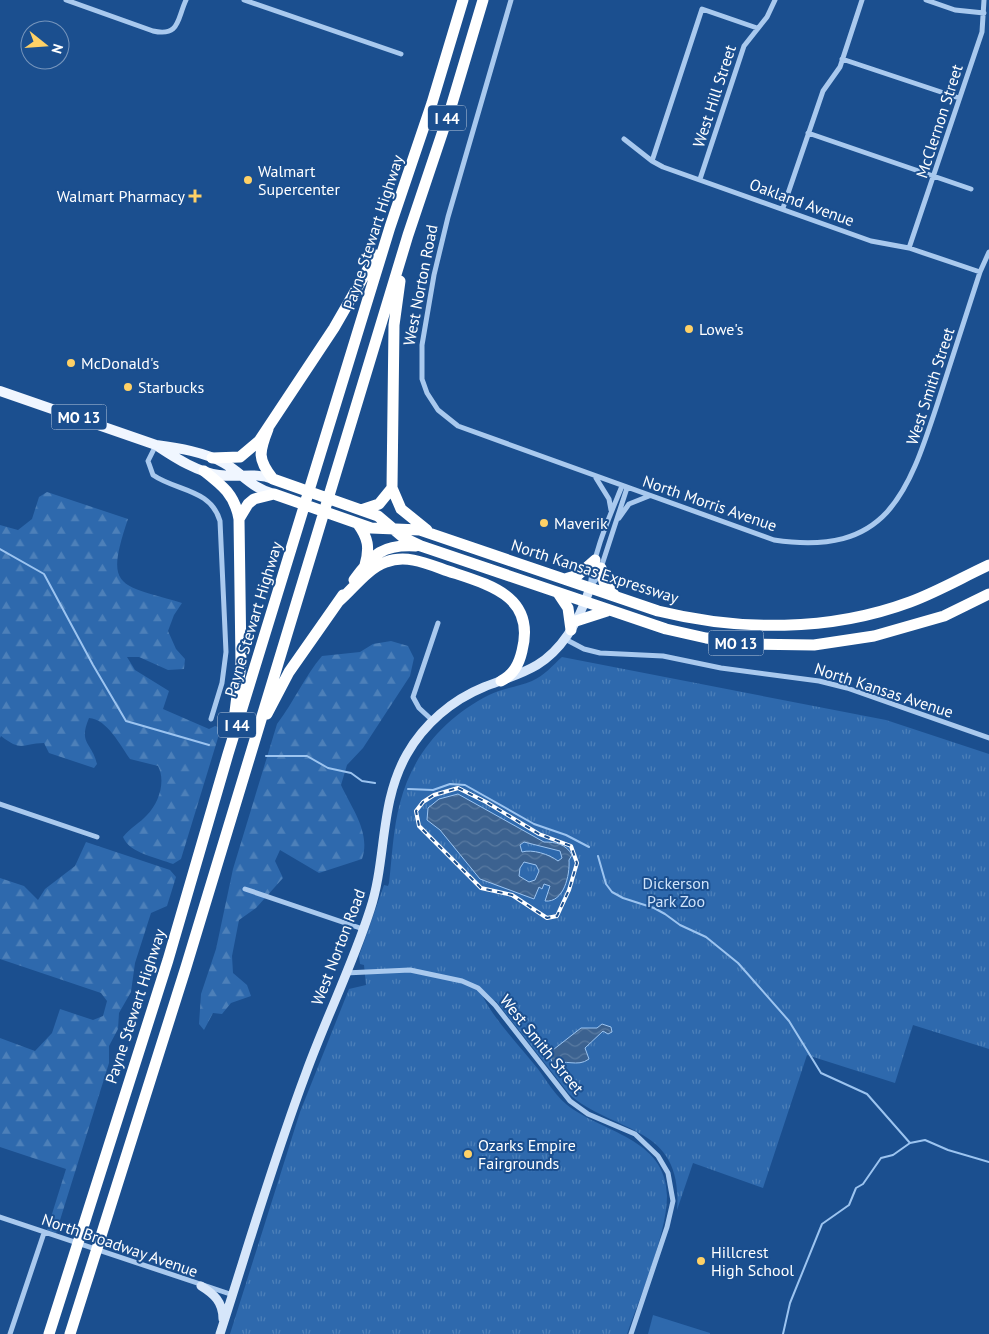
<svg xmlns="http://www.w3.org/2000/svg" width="989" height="1334" font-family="'PT Sans',sans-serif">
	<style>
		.green { fill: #2e69ad }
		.forest { fill: url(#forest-firs) }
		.park { fill: url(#park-tufts) }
		.water { fill: url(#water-waves); stroke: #9cc4f0; fill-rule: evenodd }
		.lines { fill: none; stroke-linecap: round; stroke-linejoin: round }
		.stream { stroke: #9cc4f0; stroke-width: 2 }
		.street { stroke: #a9c9ee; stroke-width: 5 }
		.secondary { stroke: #d6e6fa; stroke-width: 9 }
		.primary { stroke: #f0f6ff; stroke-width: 10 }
		.highway { stroke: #fff; stroke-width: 11 }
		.rail-casing { stroke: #fff; stroke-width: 4 }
		.rail { stroke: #1b4f8f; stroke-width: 2; stroke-dasharray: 5.5; stroke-linecap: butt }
		.poi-dot { fill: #ffd166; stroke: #1b4f8f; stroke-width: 2 }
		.labels { text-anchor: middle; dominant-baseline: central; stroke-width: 4; stroke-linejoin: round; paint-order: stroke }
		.shield { fill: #1b4f8f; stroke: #bbcadd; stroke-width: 1 }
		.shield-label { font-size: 15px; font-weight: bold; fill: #fff }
		.street-label { font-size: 16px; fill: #fff; stroke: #1b4f8f }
		.poi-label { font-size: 16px; fill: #fff; stroke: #1b4f8f; text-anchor: start }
		.park-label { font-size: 16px; fill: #cfe3fa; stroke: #1b4f8f }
	</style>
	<defs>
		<pattern id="forest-firs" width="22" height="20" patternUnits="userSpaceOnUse" patternTransform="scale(1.25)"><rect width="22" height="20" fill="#2e69ad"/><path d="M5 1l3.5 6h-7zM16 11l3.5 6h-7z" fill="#4d80b9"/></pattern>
		<pattern id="park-tufts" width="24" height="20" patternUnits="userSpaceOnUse" patternTransform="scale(1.25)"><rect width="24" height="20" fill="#2e69ad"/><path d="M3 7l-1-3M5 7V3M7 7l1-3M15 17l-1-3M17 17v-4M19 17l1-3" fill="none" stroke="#4d80b9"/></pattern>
		<pattern id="water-waves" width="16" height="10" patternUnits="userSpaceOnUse" patternTransform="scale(1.25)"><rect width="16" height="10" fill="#3c6290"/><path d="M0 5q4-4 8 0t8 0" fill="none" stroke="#597aa1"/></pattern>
	</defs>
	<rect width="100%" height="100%" fill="#1b4f8f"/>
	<path class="green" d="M653,1315L710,1333V1334H648Z"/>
	<path class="forest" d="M47,492L128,519C104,590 119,584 182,603L174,615L168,631L176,649L185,659L184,669L168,670L139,657H127L135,670L169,691L163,709L209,729L215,726L221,728L181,859L173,864C158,858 129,853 123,837C131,827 140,823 147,815C159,803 166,781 158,766L130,759C120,745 107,719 89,718C78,744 92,742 97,764L94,768L49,753L44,743C22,743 23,753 1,736L0,738V525L18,530L32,519L39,497Z
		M391,641L408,646L414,658L410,676L363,748L347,765L341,785C352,809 371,833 362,859L319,873L280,850L275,861L283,878L256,908L239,920L232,956L233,973L247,985L251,996L231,1003L222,1014L213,1013L204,1030L199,1024L201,994L216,949L233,869L277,724C294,702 304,677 322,656L360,652L373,644Z
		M86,842L170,870L176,877L167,906L151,913L135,963L131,992L119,1013L118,1029L109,1046V1063L56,1233L47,1230L66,1169L0,1147V1038L35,1051L52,1033L60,1009L93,1020L103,1016L107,1001L101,993L0,959V878L24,886L38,900L45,889L75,866Z"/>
	<path class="park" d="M562,657L886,720L989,754V1049L913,1025L895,1083L807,1055L763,1188L693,1163L677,1210C684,1124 614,1134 569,1094L496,1001L483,997C496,1022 520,1046 538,1069C546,1080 555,1095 566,1104C601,1133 666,1137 667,1196C667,1233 640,1297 627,1334H230L300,1112L349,989L366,985L364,965L360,964L359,956L384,885L388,886L389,883C392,857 393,829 400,803C412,755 445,717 489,695C503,688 518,687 532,681C544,676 553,665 562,657Z"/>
	<path class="water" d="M458,794L544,842C556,842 566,844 572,855L569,860C570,875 564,903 545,901L550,886L544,884L542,889L539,887L534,899L480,879L440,830L427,820L428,808L439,799ZM524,842L560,851L562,858L558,861C549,854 532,849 522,852L520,845ZM524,862L536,865L539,871L535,880L529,882L519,876L520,868Z
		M602,1024L611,1027L612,1032L608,1034L603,1031L585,1048L589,1059C577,1068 565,1058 553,1065L549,1053L581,1028H597Z"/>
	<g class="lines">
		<path class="stream" d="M0,549L44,574L93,665L126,721L209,745
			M266,756H307L328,768L351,773L362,781L375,783
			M408,789L433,790L450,784L465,785L534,824L566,835L589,847
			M598,856L606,884L612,892L623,898L654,908L665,914L680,925L706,937L738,963L789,1021L821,1073L867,1094L910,1143L925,1140L948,1150L989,1162
			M783,1334L790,1303L822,1224L849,1205L856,1188L863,1184L881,1158L893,1155L910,1143"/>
		<path class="street" d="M66,0L153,31C180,37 177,19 186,0
			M244,0L401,54
			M511,0L448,217L434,275L422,345V379L427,393L438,410L458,426L774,540C888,557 908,493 938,402C952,359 966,315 980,272L989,252
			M926,0L955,10L984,13
			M842,59L959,98
			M808,133L971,189
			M624,139L652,161L663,167L871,241L909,248L980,272
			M652,161L702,9L757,28
			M700,179L744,46L767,17L775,0
			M783,208L823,91L840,67L862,0
			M909,248L982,32L984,0
			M156,445L148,461L153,475C176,491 211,489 220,521L226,652L222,683L211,719
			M596,478L609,499L611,510
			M619,518L629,504L649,496
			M590,587L598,577L627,488
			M590,588C593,553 609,518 622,486
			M565,639L584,649L600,653L663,656L721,668L819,681L847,688L989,738
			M432,720L419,708L413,697L438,623
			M0,804L97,837
			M245,889L363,929
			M345,973L410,970L462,981L478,988L495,1005L570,1101L588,1114L635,1134L658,1156L668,1173L673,1201L667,1227L631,1334
			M0,1217L233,1295
			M10,1334L44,1233"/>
		<path class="secondary" d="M201,1286C214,1294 223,1302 223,1319
			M220,1334C248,1247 274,1158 306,1073C326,1018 352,966 370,910C387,859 379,803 407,754C424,724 452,700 484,687C502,680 520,675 537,665C565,648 580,618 590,588"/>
		<path class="primary" d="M0,391L156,445C179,448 204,452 224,463C243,474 251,488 274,494
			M159,447C177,459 198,472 219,475C238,478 255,472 273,479"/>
		<path class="highway" d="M400,281L394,325L392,488L401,509L427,530
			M268,429C259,452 257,459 273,479L378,516L404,538L421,546L666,629L706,638L752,644L814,645L874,636L944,616L989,594
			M212,458L240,457L259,441L334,328L376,255
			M204,471C222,485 235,495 239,519L241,663L235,712
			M361,510L379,504L392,488
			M239,519L248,504L254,499L274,494L371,528L420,530L658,611C740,631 829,632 910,602C937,592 963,577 989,565
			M358,524C368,538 370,547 365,565
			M601,568L604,582L615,596
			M565,579L578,575L595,560
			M354,580C373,554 383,544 416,546
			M558,593L568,608L571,630
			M339,601C353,589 368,568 386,562C407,554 428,564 448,571C490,585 536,596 522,651C519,664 514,674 501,681
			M576,621L607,611
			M267,714L289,672L343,595
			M49,1334L168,960L228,754L390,227L432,103L463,0
			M70,1334L186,967L408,235L451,107L483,0"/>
		<defs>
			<path id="rail" d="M458,788L486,802L539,834L571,846L577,863L569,890L557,916L547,918L512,895L481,888L419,826L416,811L423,802L434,795Z"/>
		</defs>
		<use href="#rail" class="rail-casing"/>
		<use href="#rail" class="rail"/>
	</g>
	<g class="poi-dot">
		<circle cx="248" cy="180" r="5"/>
		<path d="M192.5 188.5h5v5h5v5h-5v5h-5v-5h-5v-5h5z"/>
		<circle cx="689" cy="329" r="5"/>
		<circle cx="71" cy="363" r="5"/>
		<circle cx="128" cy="387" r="5"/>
		<circle cx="544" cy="523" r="5"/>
		<circle cx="468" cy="1154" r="5"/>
		<circle cx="701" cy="1261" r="5"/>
	</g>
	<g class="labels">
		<g class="shield">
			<rect x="428" y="105.5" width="38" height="25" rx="4"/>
			<rect x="51.5" y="404.5" width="55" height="25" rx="4"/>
			<rect x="708.5" y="630.5" width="55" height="25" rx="4"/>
			<rect x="218" y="712.5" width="38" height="25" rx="4"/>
		</g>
		<g class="shield-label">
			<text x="447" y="118">I 44</text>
			<text x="79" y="417">MO 13</text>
			<text x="736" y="643">MO 13</text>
			<text x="237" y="725">I 44</text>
		</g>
		<g class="street-label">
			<text transform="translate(714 96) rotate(-72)">West Hill Street</text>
			<text transform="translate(939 121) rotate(-72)">McClernon Street</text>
			<text transform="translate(802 202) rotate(20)">Oakland Avenue</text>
			<text transform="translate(373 232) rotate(-72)">Payne Stewart Highway</text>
			<text transform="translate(420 285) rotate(-79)">West Norton Road</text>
			<text transform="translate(930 386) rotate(-72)">West Smith Street</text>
			<text transform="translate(710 503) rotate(19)">North Morris Avenue</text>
			<text transform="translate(595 571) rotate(18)">North Kansas Expressway</text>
			<text transform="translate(253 619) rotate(-73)">Payne Stewart Highway</text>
			<text transform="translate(884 690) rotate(18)">North Kansas Avenue</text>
			<text transform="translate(338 947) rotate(-69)">West Norton Road</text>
			<text transform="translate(135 1006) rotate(-72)">Payne Stewart Highway</text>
			<text transform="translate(542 1044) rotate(51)">West Smith Street</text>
			<text transform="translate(120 1245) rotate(19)">North Broadway Avenue</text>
		</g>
		<g class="poi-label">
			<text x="258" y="171">Walmart<tspan x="258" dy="18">Supercenter</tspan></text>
			<text x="185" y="196" text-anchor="end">Walmart Pharmacy</text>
			<text x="699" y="329">Lowe's</text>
			<text x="81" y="363">McDonald's</text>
			<text x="138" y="387">Starbucks</text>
			<text x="554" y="523">Maverik</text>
			<text x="478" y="1145">Ozarks Empire<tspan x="478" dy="18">Fairgrounds</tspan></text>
			<text x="711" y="1252">Hillcrest<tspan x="711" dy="18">High School</tspan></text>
		</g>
		<g class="park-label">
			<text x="676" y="883">Dickerson<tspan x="676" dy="18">Park Zoo</tspan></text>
		</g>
	</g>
	<g transform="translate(45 45) rotate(107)"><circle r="24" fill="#1b4f8f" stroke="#7695bc"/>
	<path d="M0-4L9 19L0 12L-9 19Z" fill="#ffd166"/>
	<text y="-8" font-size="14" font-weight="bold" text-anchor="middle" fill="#ffffff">N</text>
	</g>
</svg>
